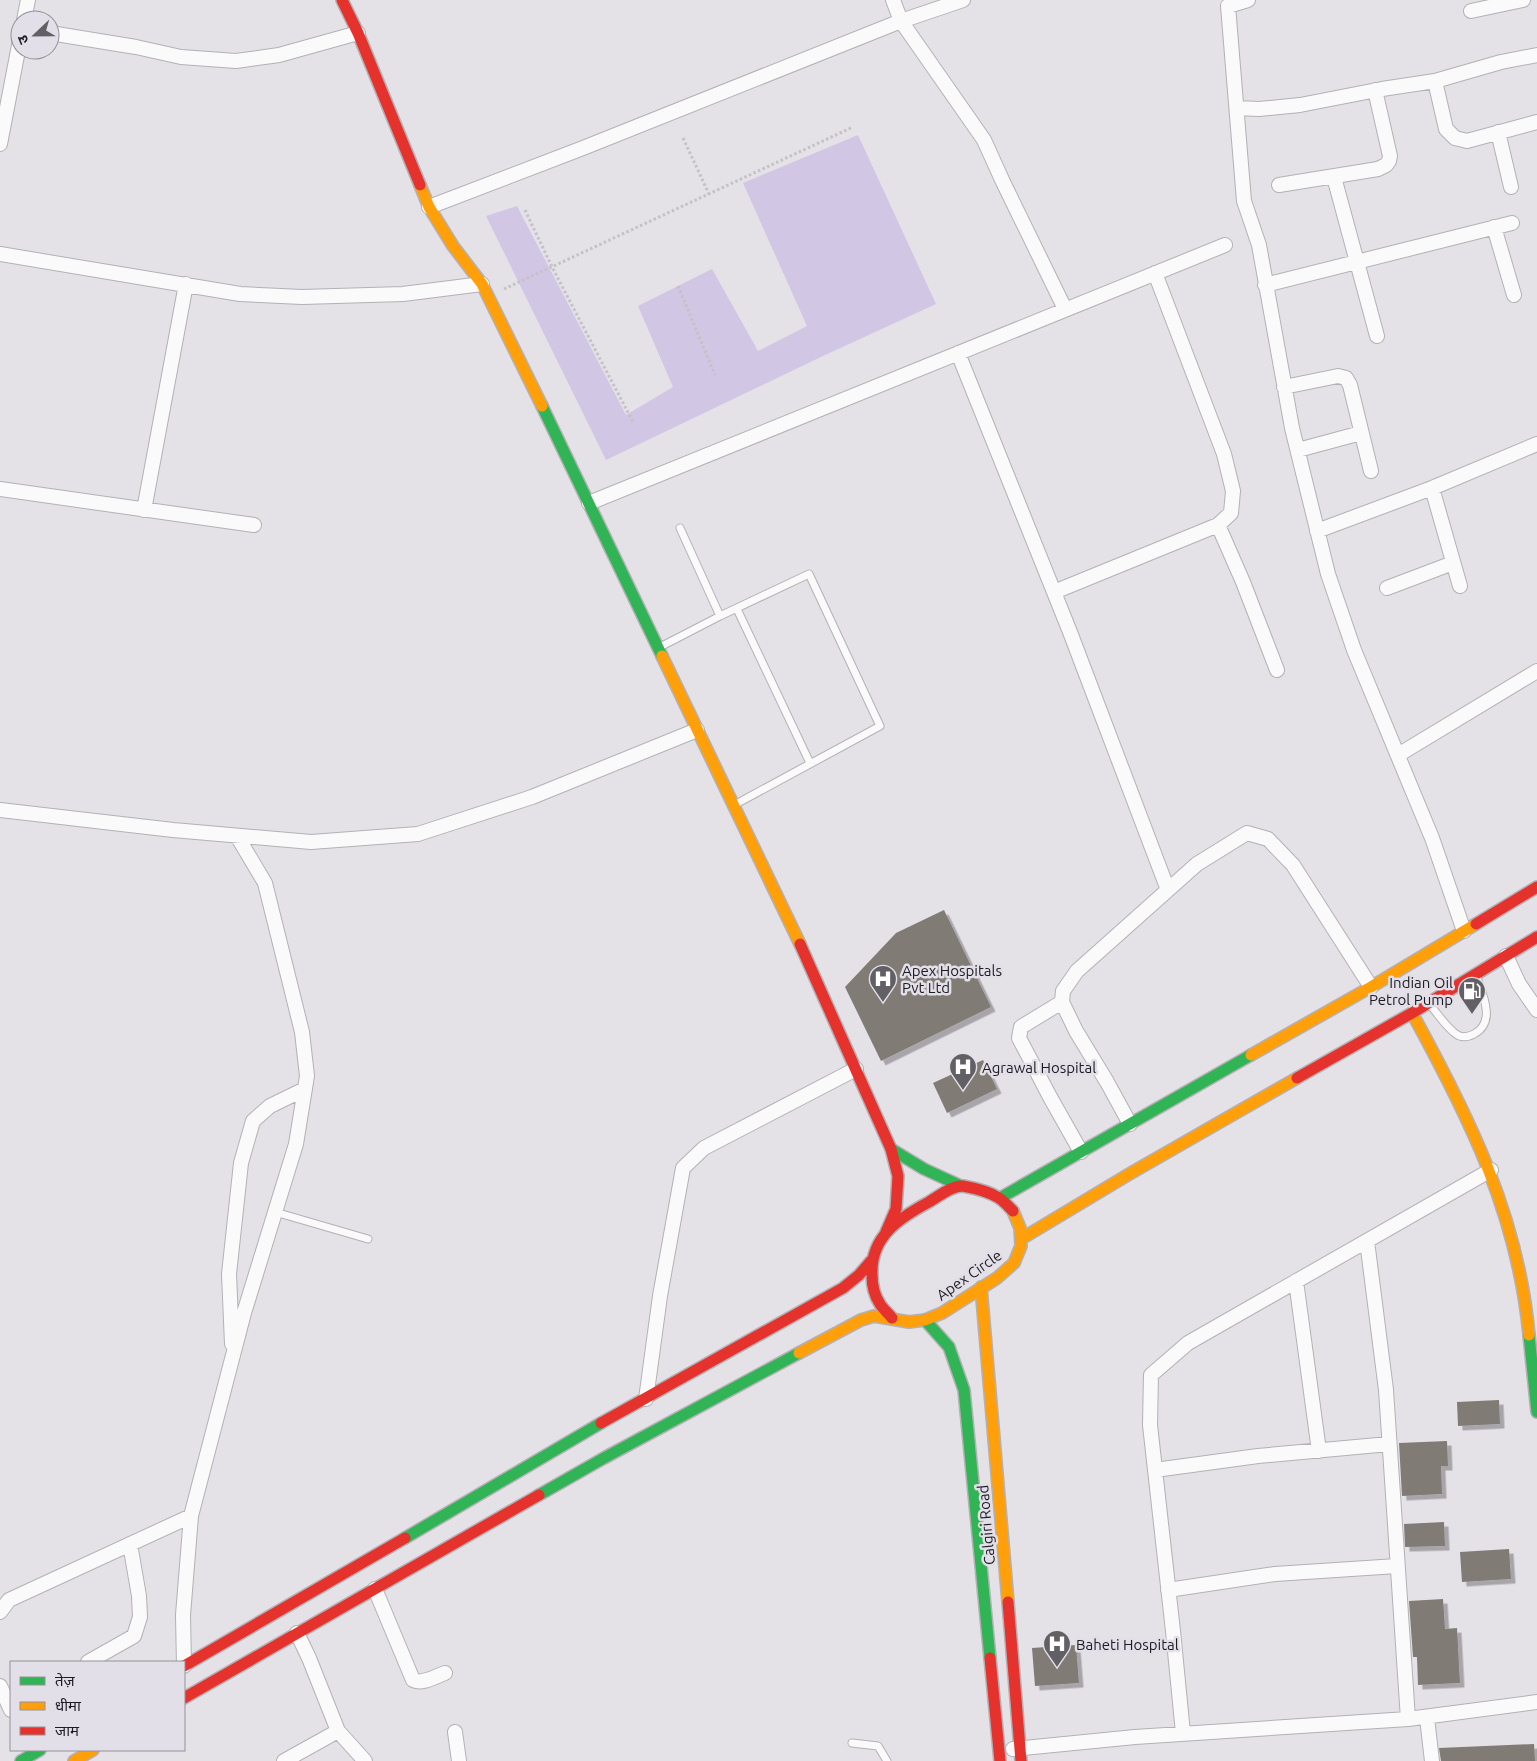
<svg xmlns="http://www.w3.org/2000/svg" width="1537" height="1761" font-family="Ubuntu,'Noto Sans Devanagari',sans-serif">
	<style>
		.green { fill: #d2c6e5 }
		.building { fill: #807c75; filter: url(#shadow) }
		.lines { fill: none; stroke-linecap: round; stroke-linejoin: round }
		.lane-casing { stroke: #b3b1b6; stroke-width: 9 }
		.street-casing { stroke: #b3b1b6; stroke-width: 16 }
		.fast-casing { stroke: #b3b1b6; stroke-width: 14 }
		.slow-casing { stroke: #b3b1b6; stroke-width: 14 }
		.jam-casing { stroke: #b3b1b6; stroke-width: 14 }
		.path { stroke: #c3c2c4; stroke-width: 3; stroke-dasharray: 2.5 2.5; stroke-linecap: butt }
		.lane { stroke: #fbfafb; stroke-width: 7 }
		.street { stroke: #fbfafb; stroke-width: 14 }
		.fast { stroke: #30b455; stroke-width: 11 }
		.slow { stroke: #ff9f0a; stroke-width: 11 }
		.jam { stroke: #e5322d; stroke-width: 11 }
		.labels { text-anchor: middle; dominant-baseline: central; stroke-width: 5; stroke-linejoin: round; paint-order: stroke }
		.poi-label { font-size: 15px; fill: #1c1b1f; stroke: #e3dfe9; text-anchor: start }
		.street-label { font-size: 15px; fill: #1c1b1f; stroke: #e3dfe9 }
	</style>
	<defs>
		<filter id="shadow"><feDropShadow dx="4.5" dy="4.5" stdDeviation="0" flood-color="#0004"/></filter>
	</defs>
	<rect width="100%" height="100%" fill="#e4e1e7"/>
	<path class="green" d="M858,135L936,304L823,356L606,460L486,216L517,206L626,415L673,387L638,306L712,269L758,351L807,326L743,183Z"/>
	<path class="building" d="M944,910L991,1007L881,1061L845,987L896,933Z
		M983,1060L997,1089L947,1113L933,1083Z
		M1499,1400L1500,1424L1458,1426L1457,1402Z
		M1447,1441L1448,1466H1441L1442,1494L1402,1496L1399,1443Z
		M1444,1522L1445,1546L1405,1547L1404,1524Z
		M1509,1549L1511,1579L1462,1582L1460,1552Z
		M1443,1599L1445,1629L1457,1628L1460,1683L1418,1685L1417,1657H1413L1409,1601Z
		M1076,1645L1079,1683L1035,1686L1032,1648Z
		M1534,1744L1535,1761H1441L1439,1748Z"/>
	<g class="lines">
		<defs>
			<path id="lane" d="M680,528L720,616
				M737,609L810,763
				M660,647L720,616L809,574L880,726L736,804
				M1430,1005C1438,1014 1446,1027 1456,1034C1461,1038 1468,1037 1474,1034C1497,1022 1482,993 1476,975
				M275,1212L368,1239
				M852,1743L878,1746L887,1761"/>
			<path id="street" d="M893,0L901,21L984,140L1003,182L1065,309
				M1248,0L1228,6L1244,201L1259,245L1292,428L1328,574L1354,650L1432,838L1464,931
				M1471,11L1523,0
				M24,20L28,0
				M50,33L136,47L181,57L236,61L279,55L358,33
				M1435,81L1446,129L1455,138L1467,141L1537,122
				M1237,108L1259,109L1300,105L1382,89L1435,81L1501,62L1537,55
				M1498,132L1511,187
				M0,144L20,40
				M1334,177L1377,336
				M1279,185L1378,169L1386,165L1389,161L1390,156L1375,90
				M429,207L583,148L901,21L963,0
				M1494,227L1514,295
				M0,254L240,294L302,297L403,294L482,284
				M1265,285L1512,223
				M958,353L1070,632L1168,890
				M1284,387L1338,376L1346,378L1350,385L1371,471
				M1298,450L1361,433
				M1432,488L1537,444
				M0,489L254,525
				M589,503L1225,245
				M144,510L186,284
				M1218,525L1243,582L1277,670
				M1317,531L1432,488L1460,586
				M1387,588L1453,563
				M1054,592L1218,525L1231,513L1233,491L1224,454L1155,273
				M1398,755L1537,671
				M0,810L173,830L311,842L418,834L532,797L697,730
				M1506,956L1519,984L1537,1010
				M1062,1002L1021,1027L1019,1038L1050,1097L1081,1152
				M1130,1124L1107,1082L1076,1031L1062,1002L1063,991L1077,971L1197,864L1247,833L1268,839L1293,865L1371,987
				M1367,1241L1386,1390L1408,1719
				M1296,1281L1319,1451
				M232,1344L229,1274L241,1163L253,1121L270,1106L305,1089
				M646,1399L660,1296L683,1168L704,1148L856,1069
				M1155,1470L1258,1456L1389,1444
				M375,1589L413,1680C422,1685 436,1676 445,1673
				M1168,1590L1275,1574L1397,1566
				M0,1612L9,1600L191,1516
				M297,1633L309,1658L338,1731L365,1761
				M88,1662L134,1636L140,1617L139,1596L130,1544
				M184,1666L183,1615L191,1516L244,1313L296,1144L307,1076L302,1032L265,883L237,836
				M0,1686L11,1710
				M1427,1718L1432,1761
				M455,1732L459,1761
				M1183,1733L1173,1631L1150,1425L1151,1375L1188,1343L1491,1170
				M1013,1749L1135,1737L1408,1719L1537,1702
				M284,1761L338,1731"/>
			<path id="fast" d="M542,406L662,656
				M891,1149L924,1169L961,1186
				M1000,1198L1251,1055
				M925,1320L949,1347L964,1390L990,1658
				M1529,1335L1537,1412
				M539,1495L604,1458L799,1353
				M405,1538L601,1423
				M21,1761L40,1750"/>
			<path id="slow" d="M420,185L429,207L453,246L482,284L542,406
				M662,656L800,944
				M1412,1013C1469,1117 1518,1215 1529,1335
				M1251,1055L1371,987L1476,924
				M1021,1239L1131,1173L1297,1078
				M981,1287L1008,1602
				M799,1353L861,1320L874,1316L909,1322L925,1320L942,1313L997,1278L1014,1263L1021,1246L1020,1228L1013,1211
				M74,1761L93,1750"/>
			<path id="jam" d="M342,0L358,33L420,185
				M1476,924L1537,887
				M800,944L891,1149L898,1176L896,1209L886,1232
				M1297,1078L1412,1013L1537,937
				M892,1318C888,1313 883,1309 880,1304C874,1295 872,1285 872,1275C870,1237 899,1218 929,1202C938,1197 952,1185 963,1186C974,1188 990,1192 999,1198C1004,1201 1009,1207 1013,1211
				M601,1423L843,1288L859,1275L871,1261
				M1008,1602L1021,1761
				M990,1658L1000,1761
				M184,1666L405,1538
				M184,1698L539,1495"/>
		</defs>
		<use href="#lane" class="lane-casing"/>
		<use href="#street" class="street-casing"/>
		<use href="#fast" class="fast-casing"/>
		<use href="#slow" class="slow-casing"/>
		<use href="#jam" class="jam-casing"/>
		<path class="path" d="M683,138L709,194
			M525,210L552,267L633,422
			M678,286L715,375
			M504,289L853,127"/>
		<use href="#lane" class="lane"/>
		<use href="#street" class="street"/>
		<use href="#fast" class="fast"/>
		<use href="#slow" class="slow"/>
		<use href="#jam" class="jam"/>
	</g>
	<defs>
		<symbol id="hospital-pin" viewBox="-11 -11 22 30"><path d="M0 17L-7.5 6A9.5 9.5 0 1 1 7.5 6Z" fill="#626065" stroke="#e3dfe9"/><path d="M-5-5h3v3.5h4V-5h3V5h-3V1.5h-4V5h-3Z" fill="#fff"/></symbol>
		<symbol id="fuel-pin" viewBox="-11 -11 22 30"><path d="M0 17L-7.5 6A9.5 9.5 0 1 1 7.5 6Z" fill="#626065" stroke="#e3dfe9"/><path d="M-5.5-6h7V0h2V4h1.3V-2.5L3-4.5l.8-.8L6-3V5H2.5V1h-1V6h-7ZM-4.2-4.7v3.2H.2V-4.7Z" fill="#fff"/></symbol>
	</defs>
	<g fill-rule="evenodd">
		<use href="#hospital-pin" x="867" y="963" width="32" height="43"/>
		<use href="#fuel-pin" x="1456" y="975" width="32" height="43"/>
		<use href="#hospital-pin" x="947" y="1051" width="32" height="43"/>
		<use href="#hospital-pin" x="1041" y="1628" width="32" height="43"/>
	</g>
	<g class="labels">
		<g class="poi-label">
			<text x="902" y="970">Apex Hospitals<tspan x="902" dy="17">Pvt Ltd</tspan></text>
			<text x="1453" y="982" text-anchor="end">Indian Oil<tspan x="1453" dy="17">Petrol Pump</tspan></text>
			<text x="982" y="1067">Agrawal Hospital</text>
			<text x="1076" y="1644">Baheti Hospital</text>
		</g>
		<g class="street-label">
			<text transform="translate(969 1275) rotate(-35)">Apex Circle</text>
			<text transform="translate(986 1525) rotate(-95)">Calgiri Road</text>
		</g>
	</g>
	<rect x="10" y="1661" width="175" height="90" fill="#e3dfe9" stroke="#939198"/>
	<rect x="20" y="1677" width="25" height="8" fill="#30b455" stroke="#939198"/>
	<text x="55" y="1686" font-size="15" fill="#1c1b1f">तेज़</text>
	<rect x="20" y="1702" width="25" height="8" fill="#ff9f0a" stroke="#939198"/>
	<text x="55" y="1711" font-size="15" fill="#1c1b1f">धीमा</text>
	<rect x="20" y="1727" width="25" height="8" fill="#e5322d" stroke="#939198"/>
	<text x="55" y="1736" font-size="15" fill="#1c1b1f">जाम</text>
	<g transform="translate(35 35) rotate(248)"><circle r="24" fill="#e3dfe9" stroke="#939198"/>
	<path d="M0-4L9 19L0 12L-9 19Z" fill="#626065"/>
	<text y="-8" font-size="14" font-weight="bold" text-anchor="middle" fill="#1c1b1f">उ</text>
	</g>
</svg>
